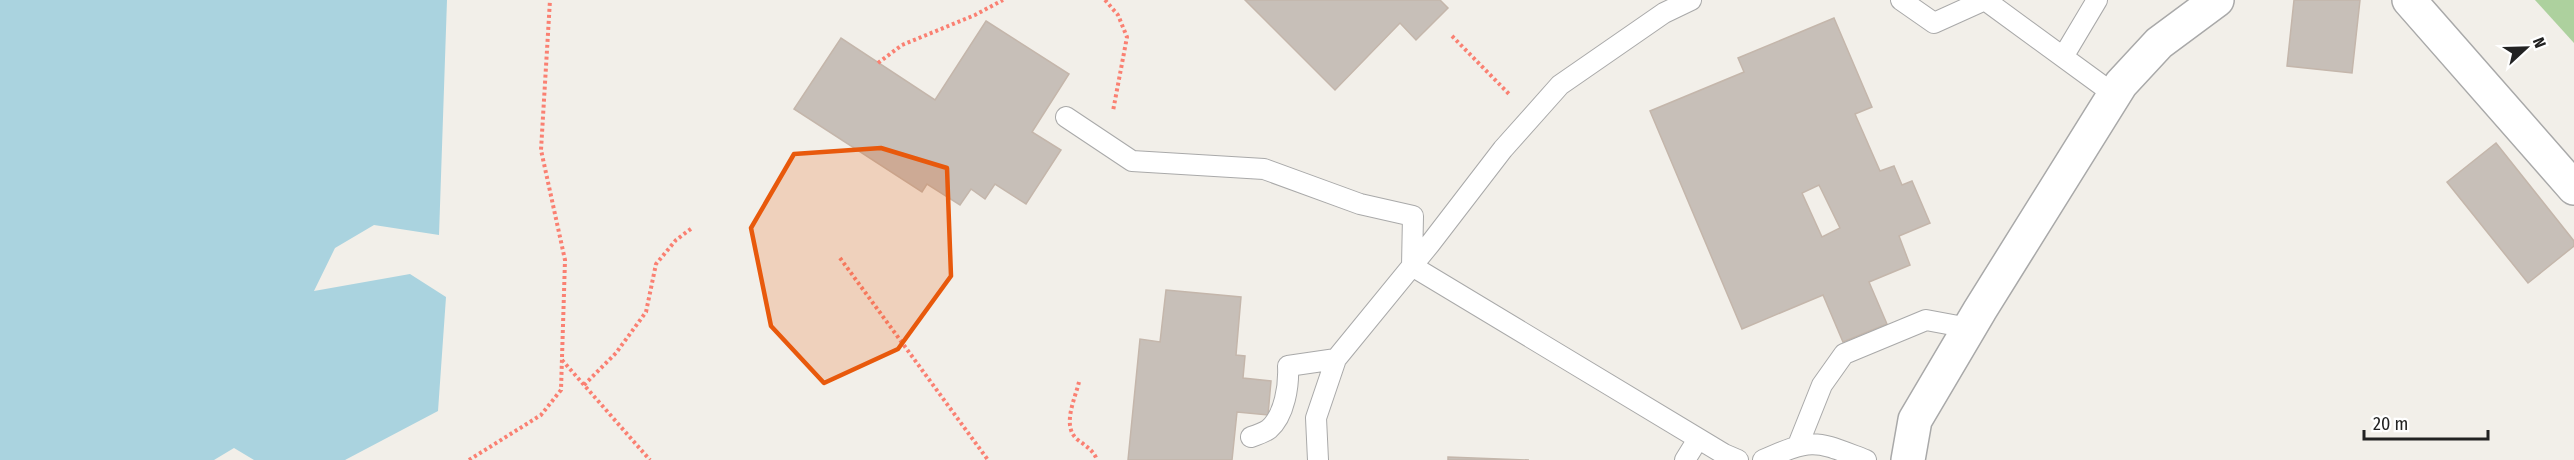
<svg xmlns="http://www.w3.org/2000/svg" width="2574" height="460" font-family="'Fira Sans Condensed',sans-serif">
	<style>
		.forest { fill: #add19e }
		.water { fill: #aad3df }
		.building { fill: #c7bfb8; stroke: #c4b6ab; stroke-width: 1.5; fill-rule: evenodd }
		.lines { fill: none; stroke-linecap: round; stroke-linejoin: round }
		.lane-casing { stroke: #a9a9a9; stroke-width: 22 }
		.street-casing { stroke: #a9a9a9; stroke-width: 36 }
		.path { stroke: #fa8072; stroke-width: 4; stroke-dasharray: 3 3; stroke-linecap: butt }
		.lane { stroke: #fff; stroke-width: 20 }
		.street { stroke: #fff; stroke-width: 33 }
		.marked { fill: #e8590c; fill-opacity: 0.2; stroke: #e8590c; stroke-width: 4.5; stroke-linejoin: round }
	</style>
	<rect width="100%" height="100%" fill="#f2efe9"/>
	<path class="forest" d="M2535,0H2574V43Z"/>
	<path class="water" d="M0,0H447L439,235L374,225L335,248L314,291L410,274L446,297L438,411L345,460H254L234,448L214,460H0Z"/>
	<path class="building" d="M1245,0H1440L1448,8L1416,40L1400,23L1335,90Z
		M2294,0H2360L2352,73L2287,66Z
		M1834,18L1872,107L1855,114L1880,171L1894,166L1902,185L1912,181L1930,223L1899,236L1910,265L1869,282L1887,324L1843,342L1823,295L1742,329L1650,111L1744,72L1738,58ZM1819,185L1840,228L1822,237L1802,193Z
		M986,21L1069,74L1032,132L1061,150L1026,204L995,184L985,199L971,189L960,205L927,184L922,192L794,109L841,38L935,100Z
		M2496,143L2574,241V246L2528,283L2447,182Z
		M1166,290L1241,297L1236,355L1245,356L1243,378L1271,381L1268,415L1237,412L1232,460H1128L1140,339L1160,342Z
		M1448,457L1529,460H1448Z"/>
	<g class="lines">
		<defs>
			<path id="lane" d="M1901,0L1934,23L1985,0L2115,95
				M2063,57L2097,0
				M1066,117L1132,161L1264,169L1360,204L1413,216L1412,266L1724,454L1738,460
				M1251,437C1257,435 1265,432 1269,429C1285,415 1289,385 1288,366L1336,359
				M1798,445L1822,385L1844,354L1926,320L1969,328
				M1318,460L1316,418L1336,359L1430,244L1503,149L1560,85L1664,13L1691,0
				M1685,460L1698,439
				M1763,460C1815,437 1815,441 1866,460"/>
			<path id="street" d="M2409,0L2574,188
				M1908,460L1915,420L1980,310L2121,84L2159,43L2217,0"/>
		</defs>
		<use href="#lane" class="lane-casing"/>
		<use href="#street" class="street-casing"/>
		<path class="path" d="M1105,0L1118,15L1127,37L1113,111
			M1452,36L1510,95
			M878,63L902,45L975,15L1003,0
			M840,258L988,460
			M562,360L650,460
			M1079,382C1075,399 1061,427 1078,440C1086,446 1094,451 1097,460
			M584,385L616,353L646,312L656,264L676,240L692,228
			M469,460L541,415L561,390L565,260L541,150L550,0"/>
		<use href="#lane" class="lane"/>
		<use href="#street" class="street"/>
	</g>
	<path class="marked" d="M881,148L947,168L951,276L898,349L824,383L771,326L751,228L794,154Z"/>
	<g transform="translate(2526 48) rotate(68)" stroke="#ffffff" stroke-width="4.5" paint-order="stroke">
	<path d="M0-4.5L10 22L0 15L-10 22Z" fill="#222222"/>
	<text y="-9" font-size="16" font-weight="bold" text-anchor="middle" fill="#222222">N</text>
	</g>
	<path d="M2364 430v9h124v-9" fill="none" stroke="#222222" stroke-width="3"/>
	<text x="2373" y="430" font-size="18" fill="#222222" stroke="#ffffff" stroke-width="4.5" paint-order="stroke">20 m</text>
</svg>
